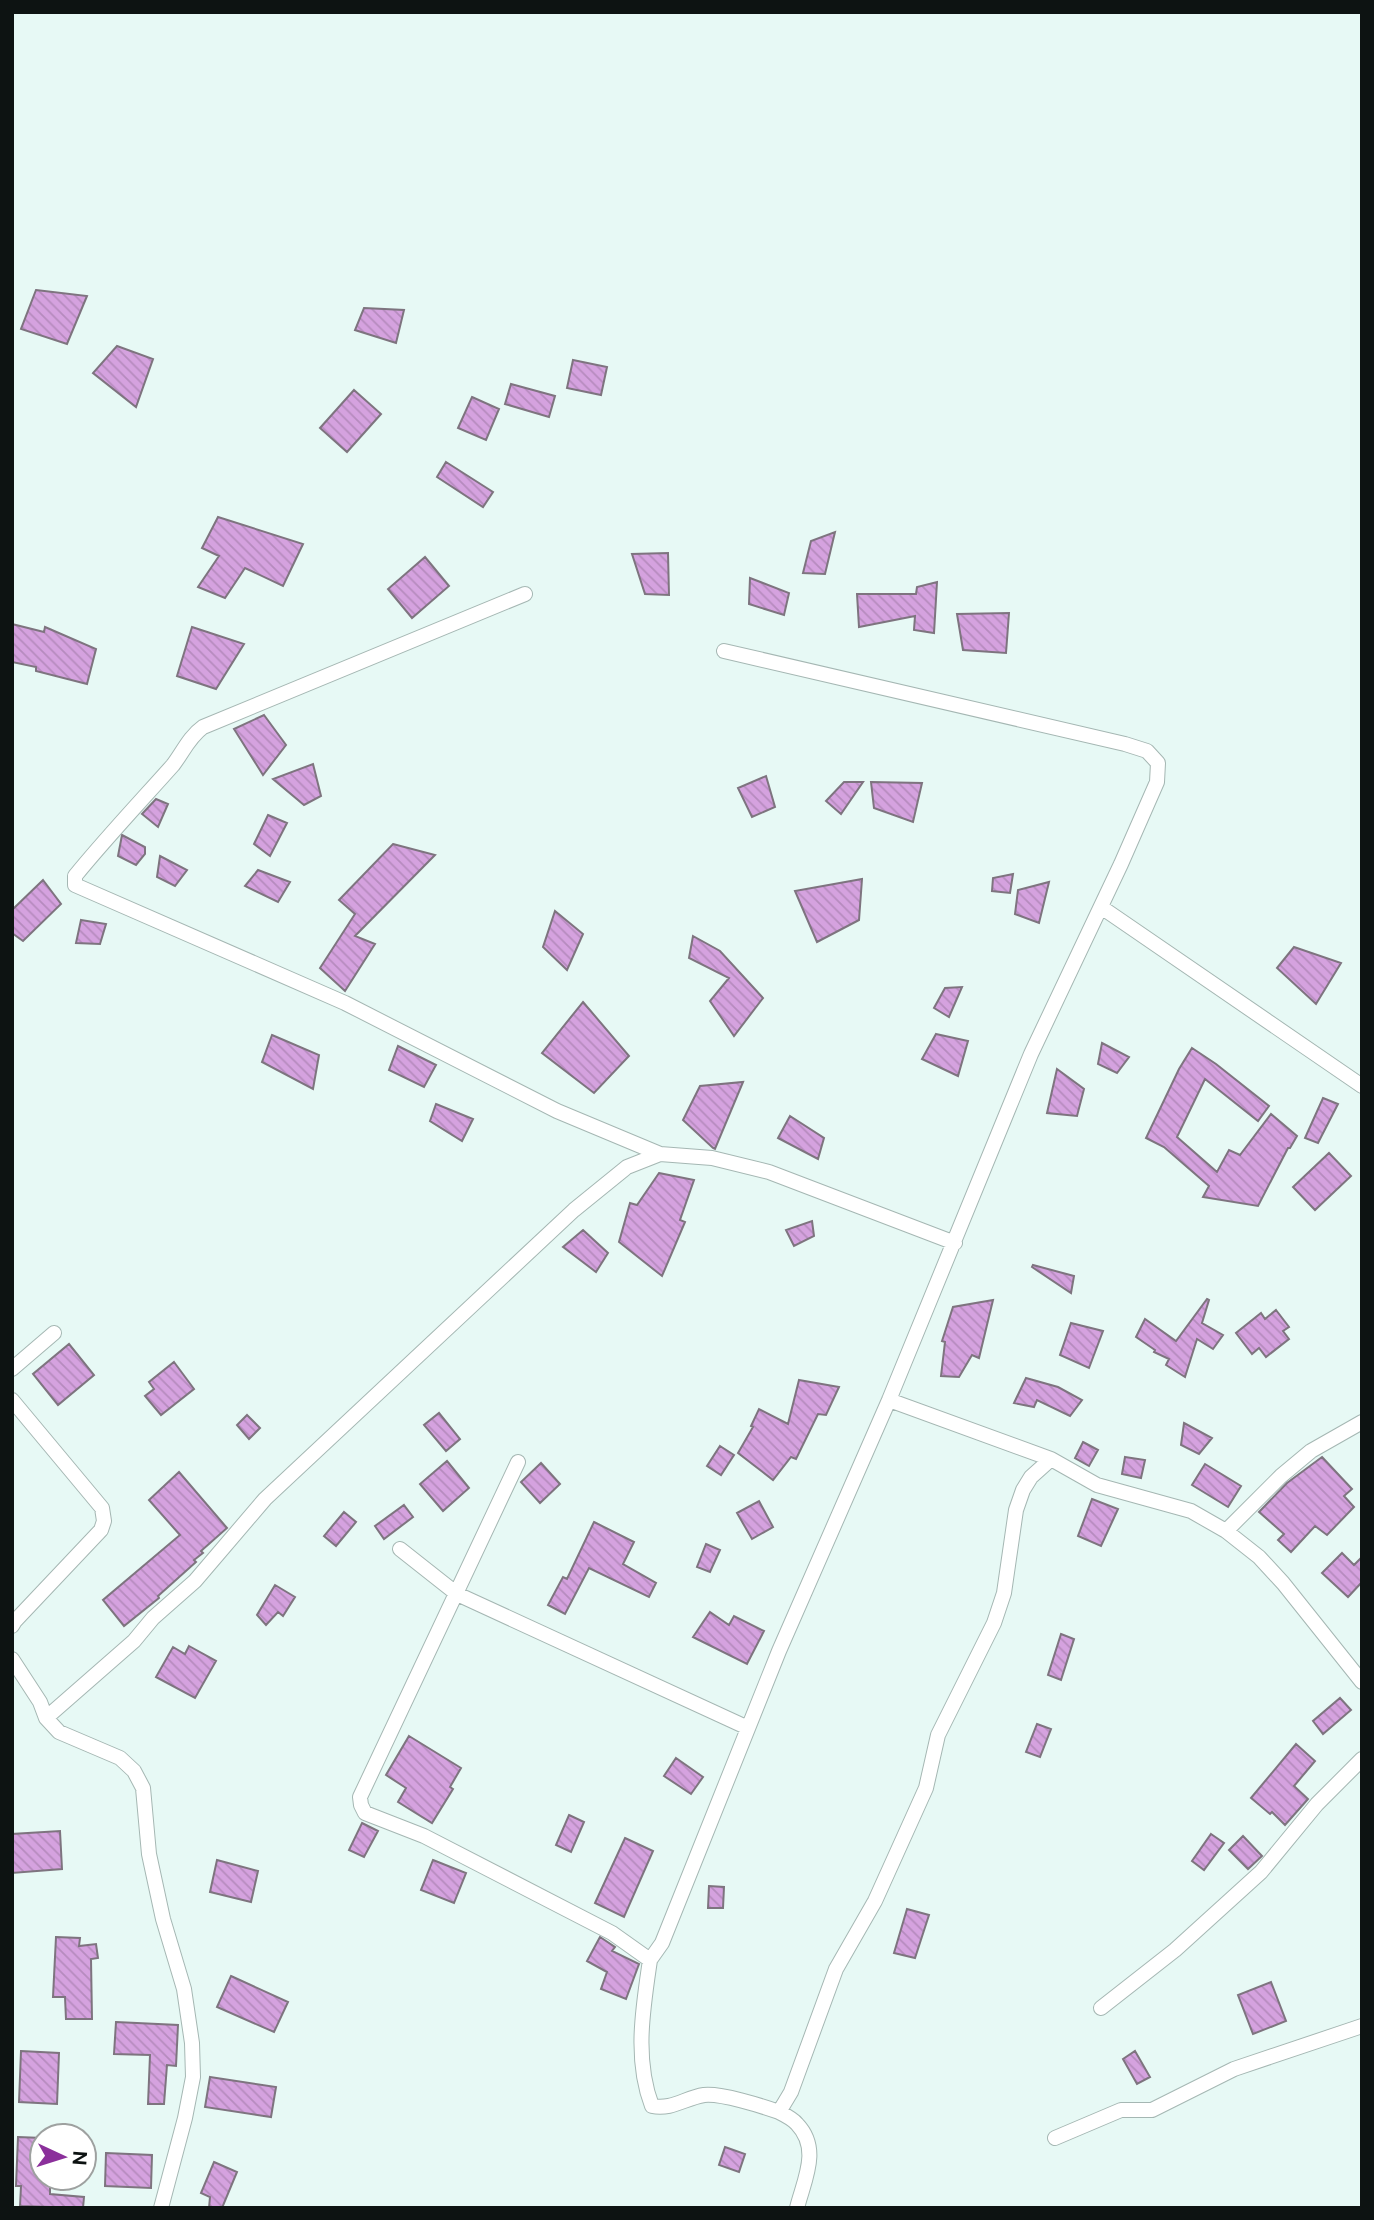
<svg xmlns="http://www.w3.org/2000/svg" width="1374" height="2220" font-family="'Public Sans',sans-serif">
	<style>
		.building { fill: url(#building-back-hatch); stroke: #7e747f; stroke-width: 2 }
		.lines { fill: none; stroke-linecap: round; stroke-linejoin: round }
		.minor-casing { stroke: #a5b7b3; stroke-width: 16 }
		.minor { stroke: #fff; stroke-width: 14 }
	</style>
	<defs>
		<pattern id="building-back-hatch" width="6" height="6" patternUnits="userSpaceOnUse" patternTransform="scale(1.75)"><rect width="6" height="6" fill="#d5a2df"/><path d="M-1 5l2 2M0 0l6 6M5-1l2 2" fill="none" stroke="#b68bbe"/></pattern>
	</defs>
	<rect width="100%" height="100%" fill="#e7f9f5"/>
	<path class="building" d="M36,290L87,296L67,344L21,329Z
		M364,308L404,310L396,343L355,330Z
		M117,346L153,359L136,407L93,373Z
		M573,360L607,367L601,395L567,388Z
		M511,384L555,396L549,417L505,404Z
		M354,390L381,414L347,452L320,428Z
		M472,397L499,409L486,440L458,428Z
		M446,462L493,492L483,507L437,477Z
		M218,517L303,544L283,586L245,568L225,598L198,587L219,556L202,548Z
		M835,532L825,574L803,573L811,541Z
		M668,553L669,595L645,594L632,554Z
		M425,557L449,586L412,618L388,589Z
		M750,578L789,593L784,615L749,604Z
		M937,582L934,633L914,630L915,616L859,627L857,594H916L917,587Z
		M1009,613L1006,653L963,650L957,614Z
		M12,624L44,632L45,627L96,649L87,684L36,671V667L12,662Z
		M192,627L244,644L216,689L177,676Z
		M264,715L286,745L263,775L234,729Z
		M313,764L321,796L304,805L273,779Z
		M766,776L775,807L752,817L738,788Z
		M844,782H863L841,814L826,801Z
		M871,782L922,783L913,822L874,808Z
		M156,799L168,804L158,827L142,814Z
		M268,815L287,823L270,856L254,844Z
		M122,835L145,847V854L136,865L118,856Z
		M393,844L435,855L355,936L375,944L345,991L320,968L355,914L339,900Z
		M160,856L187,870L175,886L157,877Z
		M258,870L290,882L278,902L245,886Z
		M1013,874L1010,893L992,891L993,878Z
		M862,879L859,920L817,942L795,891Z
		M43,880L61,904L23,941L12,933V910Z
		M1049,882L1039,923L1015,914L1018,890Z
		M555,911L583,934L567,970L543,947Z
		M81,920L106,924L100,944L76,943Z
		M693,936L720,951L763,998L734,1036L710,1001L729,978L689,958Z
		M1294,947L1341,963L1316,1004L1277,968Z
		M962,987L949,1017L934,1008L945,988Z
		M583,1002L629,1056L594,1093L542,1053Z
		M936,1034L968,1041L958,1076L922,1059Z
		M272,1035L319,1055L313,1089L262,1062Z
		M1102,1043L1129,1057L1117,1073L1098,1064Z
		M398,1046L436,1065L424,1087L389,1070Z
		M1192,1048L1216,1064L1269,1106L1258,1121L1205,1079L1177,1137L1217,1172L1229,1150L1240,1155L1271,1114L1297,1136L1290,1148H1288L1258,1206L1203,1197L1209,1186L1164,1147L1146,1138L1179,1069Z
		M1057,1069L1084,1089L1077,1116L1047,1113Z
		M743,1082L715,1149L713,1148L683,1120L700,1086Z
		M1323,1098L1338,1104L1318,1143L1305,1138Z
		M436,1104L473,1119L462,1141L430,1121Z
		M790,1116L824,1138L818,1159L778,1138Z
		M1329,1153L1351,1176L1315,1210L1293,1187Z
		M659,1173L694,1180L680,1220L685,1222L662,1276L619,1242L630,1203L637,1205Z
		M812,1221L814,1236L794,1246L786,1230Z
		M583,1230L608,1253L596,1272L563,1247Z
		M1033,1265L1074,1276L1071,1293L1032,1267Z
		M1207,1299L1209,1300L1202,1323L1223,1335L1213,1349L1197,1339L1185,1377L1166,1365L1169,1359L1154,1352L1155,1350L1136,1337L1145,1319L1176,1341Z
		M993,1300L979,1358L972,1355L959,1377L941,1376L945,1342L942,1341L953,1307Z
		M1276,1310L1289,1327L1283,1331L1289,1339L1266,1357L1259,1348L1252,1354L1236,1333L1261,1313L1265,1319Z
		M1071,1323L1103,1331L1089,1368L1060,1355Z
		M69,1344L94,1375L58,1405L33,1374Z
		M174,1362L194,1389L161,1415L145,1396L154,1389L149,1382Z
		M1026,1378L1058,1387L1082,1400L1070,1416L1037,1400L1034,1407L1014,1403Z
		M799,1380L839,1387L826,1415L818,1414L796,1459L791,1457L773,1480L738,1453L753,1427L751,1426L759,1409L788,1424Z
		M439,1413L460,1439L446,1451L424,1425Z
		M247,1415L260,1428L249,1439L237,1425Z
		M1184,1423L1212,1438L1199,1454L1181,1445Z
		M1083,1442L1098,1450L1089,1466L1075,1458Z
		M720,1446L734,1455L721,1475L707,1466Z
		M1125,1457L1145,1460L1141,1478L1122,1474Z
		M1322,1457L1352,1489L1344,1496L1354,1507L1327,1535L1315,1526L1291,1552L1278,1540L1284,1534L1259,1512L1287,1483Z
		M447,1461L469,1488L443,1511L420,1484Z
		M541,1463L560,1484L540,1503L521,1482Z
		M1205,1464L1241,1486L1228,1507L1192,1485Z
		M179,1472L227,1528L201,1551L203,1553L194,1560L196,1562L158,1596L159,1598L124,1626L103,1600L180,1535L149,1500Z
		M1092,1499L1118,1509L1101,1546L1078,1536Z
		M759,1501L773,1527L752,1539L737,1513Z
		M404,1505L413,1517L384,1539L375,1526Z
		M344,1512L356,1522L336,1546L324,1536Z
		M594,1522L634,1542L623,1564L656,1583L649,1597L589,1568L565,1614L548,1605L563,1577L567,1579Z
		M706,1544L720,1550L710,1572L697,1567Z
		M1342,1553L1354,1565L1362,1557V1582L1348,1597L1322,1573Z
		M275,1585L295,1597L283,1616L278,1612L266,1625L257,1615Z
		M710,1612L729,1625L734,1616L764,1631L747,1664L693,1637Z
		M1061,1634L1074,1639L1061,1680L1048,1675Z
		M189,1646L216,1661L195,1698L156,1677L173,1647L185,1654Z
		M1340,1698L1351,1710L1323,1734L1313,1721Z
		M1037,1724L1051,1729L1040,1757L1026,1752Z
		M409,1736L461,1768L450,1787L453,1789L432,1823L398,1802L406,1788L386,1775Z
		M1296,1744L1315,1761L1294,1786L1308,1799L1285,1825L1272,1812L1270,1814L1251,1798Z
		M676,1758L703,1777L691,1794L664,1776Z
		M569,1815L584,1822L571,1852L556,1845Z
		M362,1823L378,1831L364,1857L349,1850Z
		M60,1831L62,1869L12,1873V1834Z
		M1211,1834L1224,1843L1204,1870L1192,1861Z
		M1243,1836L1262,1856L1248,1869L1229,1850Z
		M625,1838L653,1851L624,1917L595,1903Z
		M217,1860L258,1871L251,1902L210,1892Z
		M433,1860L466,1873L454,1903L421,1890Z
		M709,1886L724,1887L723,1908H708Z
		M907,1909L929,1915L915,1958L894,1953Z
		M56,1937L80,1938L79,1946L96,1944L98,1958L91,1959L92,2019H66L65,1997H53Z
		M600,1937L615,1947L612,1951L639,1964L626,1999L601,1989L607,1972L587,1961Z
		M231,1976L288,2002L274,2032L217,2007Z
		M1271,1982L1286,2021L1253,2034L1238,1995Z
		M116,2022L178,2025L176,2066L167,2065L164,2104H148L150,2055L114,2054Z
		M21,2051L59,2053L57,2104L19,2102Z
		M1135,2051L1150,2077L1137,2084L1123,2059Z
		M210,2077L276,2087L271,2117L205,2107Z
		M18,2137L42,2138V2178H50V2194L84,2197L83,2208L20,2206L21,2186H16Z
		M725,2147L745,2154L739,2172L719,2165Z
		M106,2153L152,2155L151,2188L105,2186Z
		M214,2162L237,2172L222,2208H209L210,2197L201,2193Z"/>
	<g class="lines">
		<defs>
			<path id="minor" d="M525,594L203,727C189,737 183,752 173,765C140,802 106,838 75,876V885L345,1003L557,1111L660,1154
				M1101,907L1362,1086
				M12,1369L54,1333
				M12,1400L102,1508L104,1521L101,1530L15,1621L12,1626
				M889,1400L1051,1459L1097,1485L1191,1511L1226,1531L1259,1557L1283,1583L1362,1682
				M518,1462L360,1797L361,1805L365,1813L424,1836L612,1933L650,1960L662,1943L779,1651L889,1400L1031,1054L1121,864L1157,782L1158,763L1147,751L1125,744L724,651
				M1226,1531L1281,1476L1311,1451L1362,1422
				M400,1549L457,1594L746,1727
				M12,1659L40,1702L46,1718L59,1732L120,1758L134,1771L143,1788L149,1854L163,1919L184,1989L192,2043L193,2077L185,2118L161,2208
				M46,1718L134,1641L153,1618L195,1581L265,1499L574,1210L627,1167L660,1154L712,1158L769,1172L955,1243
				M650,1960C643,2008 634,2059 652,2106C672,2110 685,2098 704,2095C721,2093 762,2106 779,2112
				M1101,2008L1175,1950L1261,1872L1317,1804L1362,1759
				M1055,2138L1121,2110H1152L1234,2069L1362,2026
				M797,2208C804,2180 821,2149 797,2124C793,2119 785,2115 779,2112L791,2092L836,1969L875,1901L926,1788L938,1735L994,1623L1004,1593L1016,1510L1023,1490L1031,1477L1051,1459"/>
		</defs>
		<use href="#minor" class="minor-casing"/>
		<use href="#minor" class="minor"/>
	</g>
	<rect width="1374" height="2220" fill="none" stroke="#0d1312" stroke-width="28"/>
	<g transform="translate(63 2157) rotate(94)"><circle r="33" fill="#ffffff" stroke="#9ea1a0" stroke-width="2"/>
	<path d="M0-5L12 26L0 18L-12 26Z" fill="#8b309b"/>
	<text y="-10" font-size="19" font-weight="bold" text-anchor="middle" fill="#0d1312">N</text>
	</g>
</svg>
